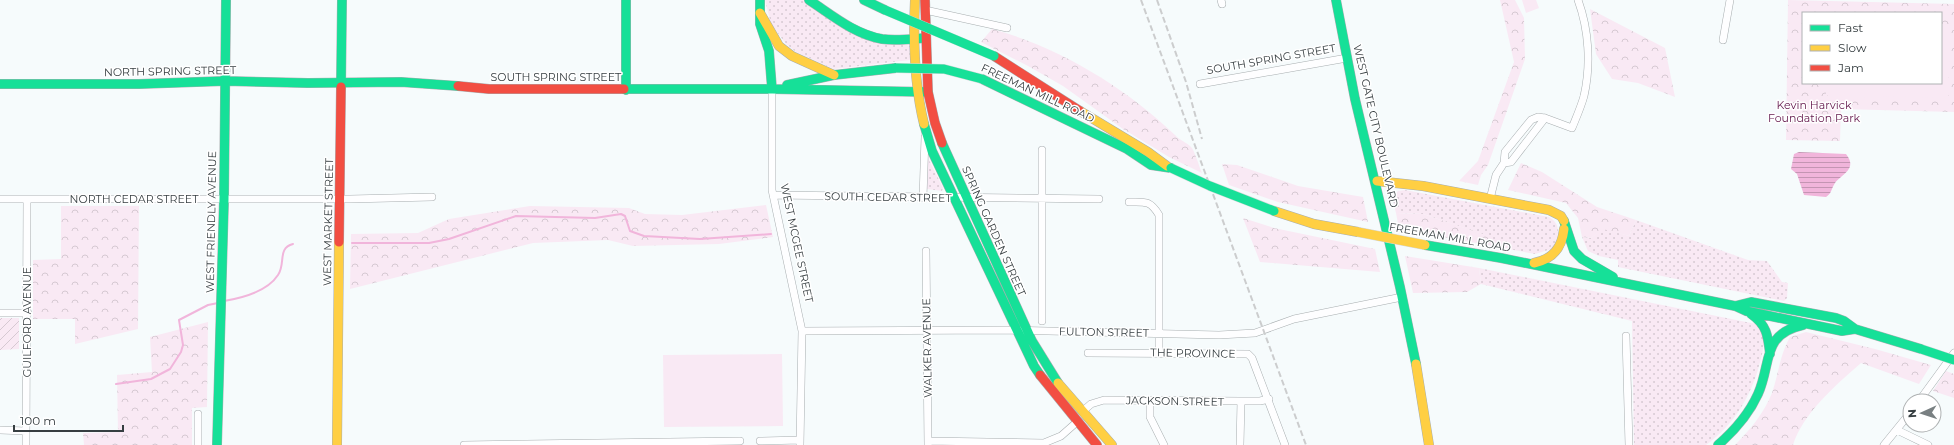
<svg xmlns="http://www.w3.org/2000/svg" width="1954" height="445" font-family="Montserrat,sans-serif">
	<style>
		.grass { fill: url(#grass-dots) }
		.forest { fill: url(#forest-crowns); fill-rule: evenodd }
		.garden { fill: url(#garden-furrows) }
		.pitch { fill: #f9e9f4 }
		.water { fill: url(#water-rules) }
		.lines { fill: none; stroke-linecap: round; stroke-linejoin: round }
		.stream { stroke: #f1b5db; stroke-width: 2 }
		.street-casing { stroke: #a8aeb0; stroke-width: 8 }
		.fast-casing { stroke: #a8aeb0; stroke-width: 10 }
		.slow-casing { stroke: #a8aeb0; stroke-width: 10 }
		.jam-casing { stroke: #a8aeb0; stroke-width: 10 }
		.street { stroke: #fefeff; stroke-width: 7 }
		.fast { stroke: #16e098; stroke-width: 9 }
		.slow { stroke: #ffcf43; stroke-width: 9 }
		.jam { stroke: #f24e42; stroke-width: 9 }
		.rail { stroke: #cccdce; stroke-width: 2; stroke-dasharray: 6 3; stroke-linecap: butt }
		.fast-bridge-casing { stroke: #d4d7d8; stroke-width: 10; stroke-linecap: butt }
		.slow-bridge-casing { stroke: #d4d7d8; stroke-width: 10; stroke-linecap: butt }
		.fast-bridge { stroke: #16e098; stroke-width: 9 }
		.slow-bridge { stroke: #ffcf43; stroke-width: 9 }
		.labels { text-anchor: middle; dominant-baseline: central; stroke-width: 3; stroke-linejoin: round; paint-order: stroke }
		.street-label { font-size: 11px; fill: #363e41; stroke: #fff }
		.park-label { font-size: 11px; fill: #63174c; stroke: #fff }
	</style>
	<defs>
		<pattern id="grass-dots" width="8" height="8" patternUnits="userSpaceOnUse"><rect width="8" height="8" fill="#f9e9f4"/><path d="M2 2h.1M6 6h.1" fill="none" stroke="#d6c9d2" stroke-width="1.8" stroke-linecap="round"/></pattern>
		<pattern id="forest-crowns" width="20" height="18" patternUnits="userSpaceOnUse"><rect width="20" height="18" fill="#f9e9f4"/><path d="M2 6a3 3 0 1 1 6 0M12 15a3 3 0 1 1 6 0" fill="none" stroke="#d6c9d2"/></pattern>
		<pattern id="garden-furrows" width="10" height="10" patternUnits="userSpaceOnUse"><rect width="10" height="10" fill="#f9e9f4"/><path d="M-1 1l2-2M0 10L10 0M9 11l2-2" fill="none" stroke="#d6c9d2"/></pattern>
		<pattern id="water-rules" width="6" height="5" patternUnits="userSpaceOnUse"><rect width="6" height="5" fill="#f1b5db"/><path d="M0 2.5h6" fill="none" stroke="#c495b3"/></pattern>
	</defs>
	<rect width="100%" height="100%" fill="#f6fbfc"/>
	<path class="grass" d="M765,0H805L837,24L910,46V60L834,69L796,52L786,44L771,24Z
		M928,158L943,188L942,191L927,189Z
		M1405,190L1549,217C1563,225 1558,238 1552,249L1535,254L1487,245L1488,236L1423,214L1396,213L1392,197L1398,191Z
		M1636,220L1748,260L1767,261L1782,282L1788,283L1787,298L1784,301L1618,267V260L1599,256L1588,251L1582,237L1591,238L1603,228L1629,236Z
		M1479,268L1756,324C1767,335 1764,348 1760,362C1752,395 1734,425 1706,445H1634L1632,321L1481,284Z"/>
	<path class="forest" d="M1500,0H1515L1524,18L1525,59L1488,165L1481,175L1478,185L1459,181L1478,161L1514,62Z
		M1788,0L1954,4V112L1841,109L1840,141L1786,140ZM1803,13H1941V83H1803Z
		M1590,9L1665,48L1675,97L1638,83L1612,79L1596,54Z
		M992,29C1059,47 1125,87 1175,135C1179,140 1188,143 1192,148C1196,155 1199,166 1202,173L1169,157L1123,129L1063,86L1028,66L981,42Z
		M1521,163L1542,172L1597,207L1636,220L1629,236L1603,229L1591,238L1582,237L1578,218L1566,203L1508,190Z
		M1222,164L1237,165L1298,186L1363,197L1368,222L1278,202L1229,185Z
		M766,205L773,237L719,244L633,246L608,240L533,243L350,289L351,234L418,233L449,219L530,206L629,208L645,214L682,215Z
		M61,206H139L138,329L75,344V319H33V260L61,259Z
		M1396,213L1423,214L1489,236L1487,245L1399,229Z
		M1243,218L1274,228L1375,249L1380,272L1260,262Z
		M1405,256L1479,268L1481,284L1467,292L1413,293Z
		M208,322L207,407L192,408V445H84L83,433L118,432L117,375L152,372L150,337Z
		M1806,332L1875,349L1931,365L1919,384L1861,363C1836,385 1803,413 1793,445H1735C1750,430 1764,413 1772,393C1779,373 1779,357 1790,337Z
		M1946,371L1954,374V398L1933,391Z"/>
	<path class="garden" d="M0,318H19V349L0,350Z"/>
	<path class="pitch" d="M1522,0H1536L1539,8L1526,13Z
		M1941,28H1950L1948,98L1870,96C1861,100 1832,102 1826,94V83H1941Z
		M782,354L783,426L664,427L663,355Z"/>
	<path class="water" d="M1799,152L1846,154C1858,169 1842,174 1835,183C1831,189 1832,193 1826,197L1804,195L1797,174L1791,169L1794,154Z"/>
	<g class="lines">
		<path class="stream" d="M352,243H429L449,239L516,216L595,218L621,214L625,216L630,231L644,236L700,239L771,234
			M224,301C242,298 267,292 278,275C286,264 277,248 293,244
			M116,384L151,379L170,369L181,352L183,345L179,320L208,305L218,303"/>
		<defs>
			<path id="street" d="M1221,0L1222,4
				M925,10L1007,28
				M1723,40L1730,0
				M1200,84L1347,58
				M772,89V190L802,331L800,445
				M1042,150V321
				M1504,163L1511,162L1545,118
				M773,195L1099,199
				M923,198L925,137
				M0,199H350L432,197
				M1490,199L1496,175L1504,163L1505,152L1531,120L1538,117L1545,118L1572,128C1576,118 1581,107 1584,96C1591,65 1589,30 1578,0
				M1129,202C1145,202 1150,200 1159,215V353
				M926,251L928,445
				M0,313H28
				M802,331L1007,330L1219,335L1255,333L1294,319L1402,297
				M1626,336L1629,445
				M1088,353L1248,354L1252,358L1285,445
				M1150,401V417L1164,445
				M1919,401L1954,353
				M1083,411L1091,404L1104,400L1241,401H1260L1269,399
				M198,414V445
				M0,430L26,431
				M1897,430L1928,445
				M760,441L800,440
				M928,441L1044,443L1061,436L1078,421
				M26,445L27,199
				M464,445L740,441
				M1240,445L1241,401
				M1884,445L1910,413"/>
			<path id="fast" d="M626,0V90
				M760,0V24L769,51L772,89
				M809,0C832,15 854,34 882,39C896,41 911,39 925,38
				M864,0L885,10
				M1336,0L1355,99L1400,287L1416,364
				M982,79L1127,149L1151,165L1171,168
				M0,84H139L225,81L308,83L401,82L458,86
				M787,85L834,75L896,68
				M341,87L342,0
				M624,89H772L928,92
				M924,124L932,151L1034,366L1040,375
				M942,143L1032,341L1058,383
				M1564,221L1574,251L1582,259L1613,277
				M1425,245L1501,258L1735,306L1746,311L1842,331L1855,329
				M1735,306L1751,302L1836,318L1844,321L1855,329L1921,349
				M1751,314C1767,325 1768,336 1770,354
				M217,445L224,199L226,0
				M1718,445C1734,431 1749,414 1758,394C1772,363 1761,334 1803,325"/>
			<path id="slow" d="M915,0C913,42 914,83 924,124
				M760,13L779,46L792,56L834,75
				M1080,111L1148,152L1167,166
				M1377,181L1423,186L1549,210L1561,216L1564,221
				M1274,211L1314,224L1358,232
				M1534,263C1553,259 1562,248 1564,229
				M1416,364L1429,445
				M1058,383L1112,445
				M337,445L339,242"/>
			<path id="jam" d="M925,0L928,92L935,123L942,143
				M994,56L1080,111
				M458,86L489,89H624
				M339,242L341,87
				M1040,375L1097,445"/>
		</defs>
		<use href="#street" class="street-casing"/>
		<use href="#fast" class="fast-casing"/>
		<use href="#slow" class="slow-casing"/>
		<use href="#jam" class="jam-casing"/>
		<use href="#street" class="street"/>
		<use href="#fast" class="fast"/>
		<use href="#slow" class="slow"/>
		<use href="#jam" class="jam"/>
		<path class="rail" d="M1141,0L1306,445
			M1157,0L1186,82L1202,139"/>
		<defs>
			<path id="fast-bridge" d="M885,10L994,56
				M896,68L944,69L982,79
				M1171,168L1210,186L1274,211
				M1921,349L1954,360"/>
			<path id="slow-bridge" d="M1358,232L1425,245"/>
		</defs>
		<use href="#fast-bridge" class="fast-bridge-casing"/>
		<use href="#slow-bridge" class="slow-bridge-casing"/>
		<use href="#fast-bridge" class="fast-bridge"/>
		<use href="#slow-bridge" class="slow-bridge"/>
	</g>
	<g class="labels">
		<g class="street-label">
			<text transform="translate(1271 59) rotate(-10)">SOUTH SPRING STREET</text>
			<text transform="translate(170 71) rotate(-1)">NORTH SPRING STREET</text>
			<text x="556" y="77">SOUTH SPRING STREET</text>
			<text transform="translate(1038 93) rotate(25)">FREEMAN MILL ROAD</text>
			<text transform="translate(1376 126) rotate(77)">WEST GATE CITY BOULEVARD</text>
			<text transform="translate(888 197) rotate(1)">SOUTH CEDAR STREET</text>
			<text x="134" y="199">NORTH CEDAR STREET</text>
			<text transform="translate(211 222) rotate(-89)">WEST FRIENDLY AVENUE</text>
			<text transform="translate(328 222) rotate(-89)">WEST MARKET STREET</text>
			<text transform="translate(994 231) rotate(66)">SPRING GARDEN STREET</text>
			<text transform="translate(1450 237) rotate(10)">FREEMAN MILL ROAD</text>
			<text transform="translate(797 243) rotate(78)">WEST MCGEE STREET</text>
			<text transform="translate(27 322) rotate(-90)">GUILFORD AVENUE</text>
			<text transform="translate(1104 332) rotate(1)">FULTON STREET</text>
			<text transform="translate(927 348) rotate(-91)">WALKER AVENUE</text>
			<text transform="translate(1193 353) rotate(1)">THE PROVINCE</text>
			<text transform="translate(1175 401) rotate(1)">JACKSON STREET</text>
		</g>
		<g class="park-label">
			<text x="1814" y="105">Kevin Harvick<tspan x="1814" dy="13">Foundation Park</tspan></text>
		</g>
	</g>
	<rect x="1802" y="12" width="140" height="72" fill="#ffffff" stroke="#afb2b3"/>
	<rect x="1810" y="25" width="20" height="6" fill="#16e098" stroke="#afb2b3"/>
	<text x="1838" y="32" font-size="12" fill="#363e41">Fast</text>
	<rect x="1810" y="45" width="20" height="6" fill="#ffcf43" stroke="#afb2b3"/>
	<text x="1838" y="52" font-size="12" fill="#363e41">Slow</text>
	<rect x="1810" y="65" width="20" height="6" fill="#f24e42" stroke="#afb2b3"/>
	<text x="1838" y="72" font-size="12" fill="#363e41">Jam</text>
	<g transform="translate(1922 413) rotate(267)"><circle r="19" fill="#ffffff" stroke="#afb2b3"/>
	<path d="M0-3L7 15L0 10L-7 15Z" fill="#798082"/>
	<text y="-6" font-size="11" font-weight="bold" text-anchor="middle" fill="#363e41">N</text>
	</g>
	<path d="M14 425v6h109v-6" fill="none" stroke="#363e41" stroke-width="2"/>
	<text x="20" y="425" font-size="12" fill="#363e41" stroke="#ffffff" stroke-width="3" paint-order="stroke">100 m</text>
</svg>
